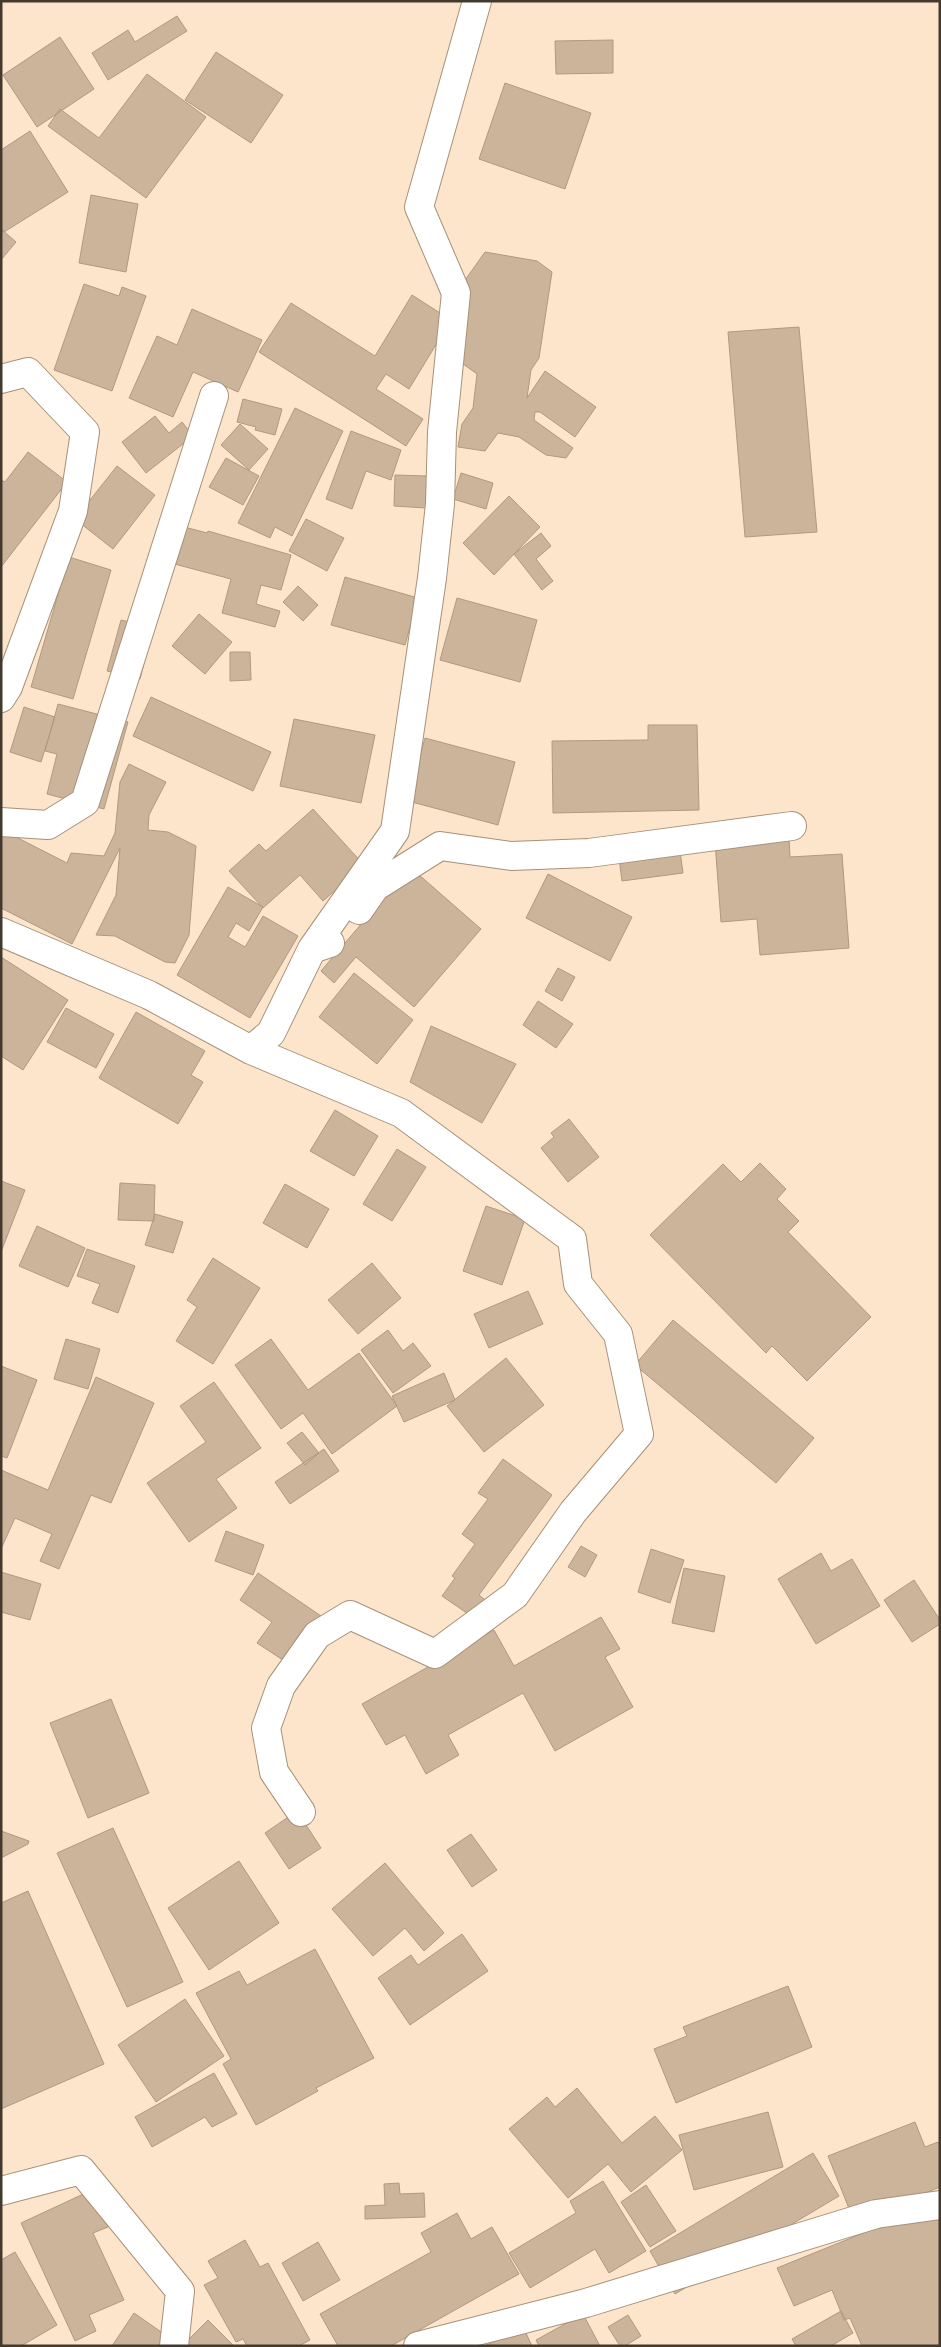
<svg xmlns="http://www.w3.org/2000/svg" width="941" height="2347" font-family="'Work Sans',sans-serif">
	<style>
		.building { fill: #ccb49b; stroke: #b09981 }
		.lines { fill: none; stroke-linecap: round; stroke-linejoin: round }
		.minor-casing { stroke: #a79179; stroke-width: 30 }
		.minor { stroke: #fff; stroke-width: 28 }
	</style>
	<rect width="100%" height="100%" fill="#fde5cb"/>
	<path class="building" d="M177,16L187,31L108,80L92,53L128,30L135,42Z
		M60,37L94,89L37,127L3,75Z
		M613,40V73L556,74L555,41Z
		M216,52L283,95L251,143L185,100Z
		M147,74L206,117L146,198L48,126L60,109L99,138Z
		M505,83L591,113L565,189L479,159Z
		M30,131L68,192L4,232L1,228V150Z
		M91,195L138,204L126,272L79,263Z
		M1,229L16,242L1,260Z
		M485,252L537,261L552,272L539,358L531,370L527,398L545,371L596,407L575,437L540,412H535L534,420L573,448L566,458L546,455L519,437L498,433L485,451L458,447L462,424L473,408L477,374L452,356L463,283Z
		M84,284L119,296L122,287L146,296L112,391L54,370Z
		M412,295L451,320L409,389L386,374L376,389L423,419L406,446L259,352L291,303L375,356Z
		M192,309L262,340L238,392L193,372L173,417L129,398L157,336L177,345Z
		M799,327L817,532L745,537L728,332Z
		M243,399L282,409L275,435L255,430L256,427L237,422Z
		M295,408L343,431L292,536L275,527L270,538L238,523Z
		M155,416L169,433L182,422L193,436L146,473L122,442Z
		M240,424L268,449L249,470L221,445Z
		M351,431L401,450L391,480L366,471L352,509L326,499Z
		M28,452L67,482L1,567V480L5,482Z
		M226,458L259,476L243,505L209,487Z
		M117,466L155,495L113,549L75,519Z
		M461,473L493,483L486,509L453,499Z
		M395,475L427,476L426,508L394,506Z
		M509,496L540,527L494,575L463,543Z
		M306,519L344,538L327,571L289,551Z
		M177,525L207,533L208,531L291,555L281,590L261,585L256,604L280,611L275,627L222,613L231,579L167,562Z
		M541,533L551,546L536,559L553,581L542,590L514,554Z
		M69,557L111,570L73,699L31,687Z
		M345,577L418,598L405,645L331,625Z
		M298,586L318,605L303,621L283,602Z
		M457,598L537,620L520,682L440,660Z
		M199,614L232,642L205,674L172,646Z
		M121,620L153,628L140,679L107,671Z
		M230,652H250L251,680L230,681Z
		M151,697L271,752L253,791L133,736Z
		M58,704L128,722L104,809L47,794L57,754L45,751Z
		M24,707L55,717L41,762L10,752Z
		M294,719L375,735L361,803L280,786Z
		M648,725H697L699,810L553,813L552,741L648,740Z
		M425,738L515,762L498,825L408,801Z
		M129,764L166,782L149,815L148,830L168,832L196,846L189,935L175,963L165,962L115,936L96,935L116,895L120,848L72,944L1,908V833L10,834L67,863L71,853L104,856L115,833L120,782Z
		M313,809L364,865L323,901L300,875L263,908L229,871L259,844L266,851Z
		M789,837L790,857L842,854L849,948L760,955L757,919L721,922L715,842Z
		M679,844L683,873L622,881L618,851Z
		M410,867L481,929L414,1007L356,957L334,983L321,971Z
		M548,874L632,917L610,961L526,918Z
		M228,887L263,907L249,931L236,923L228,937L245,947L263,916L298,936L250,1018L177,975Z
		M1,957L68,1000L23,1070L1,1056Z
		M558,968L575,977L562,1001L545,991Z
		M354,973L413,1020L377,1064L319,1017Z
		M538,1001L573,1024L556,1048L523,1025Z
		M66,1008L114,1034L96,1068L47,1042Z
		M136,1012L205,1051L191,1075L203,1082L178,1124L99,1078Z
		M431,1026L516,1064L482,1123L410,1082Z
		M335,1110L378,1136L354,1176L310,1151Z
		M569,1119L599,1157L568,1182L541,1148L554,1137L551,1133Z
		M397,1149L426,1167L392,1221L363,1204Z
		M760,1163L786,1189L777,1199L799,1221L788,1232L871,1317L807,1381L772,1346L766,1353L650,1235L723,1164L741,1182Z
		M1,1181L25,1190L1,1252Z
		M120,1183L155,1185L154,1221L118,1220Z
		M285,1184L329,1209L307,1248L263,1223Z
		M486,1206L525,1219L502,1285L463,1271Z
		M155,1214L183,1222L173,1253L145,1245Z
		M37,1226L85,1248L68,1287L19,1266Z
		M87,1249L135,1266L118,1313L92,1303L100,1284L77,1276Z
		M213,1258L260,1288L213,1364L176,1341L197,1307L187,1300Z
		M372,1263L401,1298L358,1334L328,1300Z
		M528,1291L543,1324L489,1348L474,1314Z
		M673,1320L814,1438L776,1483L635,1365Z
		M388,1330L403,1351L413,1343L431,1366L393,1393L361,1350Z
		M66,1339L100,1349L88,1389L54,1379Z
		M271,1339L308,1390L359,1353L397,1406L332,1454L303,1413L281,1429L235,1365Z
		M506,1358L544,1405L484,1452L447,1406Z
		M1,1366L37,1380L7,1458L1,1456Z
		M444,1373L455,1400L404,1422L392,1396Z
		M96,1377L154,1403L111,1503L91,1495L59,1569L40,1561L52,1534L15,1518L1,1549V1470L48,1490Z
		M214,1382L261,1448L216,1479L237,1508L189,1542L147,1483L206,1442L180,1406Z
		M302,1432L319,1453L305,1465L287,1443Z
		M324,1449L339,1471L290,1504L275,1482Z
		M503,1459L552,1495L479,1595L489,1603L477,1620L442,1596L455,1578L452,1576L475,1544L462,1534L488,1499L478,1493Z
		M226,1531L264,1545L253,1575L215,1561Z
		M581,1546L597,1555L585,1577L568,1567Z
		M651,1549L684,1560L670,1603L638,1592Z
		M821,1553L831,1571L852,1559L880,1606L816,1644L778,1579Z
		M684,1568L725,1576L714,1632L672,1623Z
		M1,1572L41,1584L30,1620L1,1612Z
		M258,1573L324,1618L292,1666L257,1643L272,1622L240,1600Z
		M914,1580L940,1620V1624L912,1642L884,1600Z
		M601,1617L620,1649L605,1657L633,1707L555,1751L523,1693L448,1735L459,1755L426,1774L405,1735L386,1745L362,1704L494,1630L514,1666Z
		M111,1699L149,1793L88,1818L50,1723Z
		M297,1811L321,1848L289,1869L265,1833Z
		M113,1828L183,1982L127,2007L57,1853Z
		M1,1831L29,1841L28,1844L1,1858Z
		M471,1834L497,1870L472,1887L447,1850Z
		M239,1861L279,1923L209,1970L168,1908Z
		M385,1863L444,1933L424,1951L405,1928L373,1956L332,1909Z
		M28,1891L104,2064L1,2109V1903Z
		M462,1934L488,1971L410,2025L378,1978L411,1955L418,1965Z
		M315,1949L374,2058L316,2088L318,2091L256,2125L223,2064L231,2059L196,1993L239,1971L247,1985Z
		M788,1986L812,2047L676,2103L654,2049L687,2036L683,2027Z
		M185,1999L224,2056L156,2102L118,2045Z
		M214,2073L237,2114L212,2127L205,2117L152,2147L135,2117Z
		M577,2088L622,2143L655,2116L682,2150L631,2192L608,2164L568,2198L509,2129L547,2097L555,2107Z
		M768,2112L783,2167L694,2190L679,2135Z
		M915,2122L925,2147L938,2142L940,2147V2187L854,2221L828,2156Z
		M813,2153L839,2196L675,2294L650,2251Z
		M603,2181L646,2251L609,2273L595,2249L530,2288L509,2253L576,2213L570,2201Z
		M399,2183L400,2194L424,2193L425,2217L365,2219V2206L385,2205L384,2184Z
		M646,2185L676,2231L650,2247L621,2202Z
		M92,2190L108,2227L93,2233L124,2300L89,2315L96,2331L75,2341L21,2223Z
		M940,2202V2346H862L850,2318L844,2320L832,2290L794,2306L777,2268Z
		M457,2213L471,2239L492,2227L519,2274L391,2346H338L320,2314L431,2252L421,2233Z
		M245,2240L260,2267L268,2263L310,2340L299,2346H247L243,2339L236,2342L204,2285L218,2278L208,2261Z
		M318,2242L340,2280L303,2301L282,2263Z
		M15,2252L57,2325L21,2346H1V2260Z
		M841,2311L853,2333L831,2346H796L792,2339Z
		M134,2313L167,2336L161,2346H112Z
		M583,2314L600,2346H539L536,2340Z
		M628,2315L641,2336L625,2346H620L608,2327Z
		M208,2320L234,2346H186L184,2344Z
		M524,2329L532,2346H484Z"/>
	<g class="lines">
		<defs>
			<path id="minor" d="M1,379L28,372L85,432L73,511L8,687L1,698
				M1,822L48,825L85,802L214,396
				M359,910L375,887L440,846L511,856L589,853L792,826
				M1,932L149,995L251,1050L401,1113L572,1239L578,1284L618,1334L639,1434L573,1512L515,1595L435,1654L350,1615L317,1635L281,1686L266,1728L274,1772L301,1812
				M312,949L395,831L432,578L440,504L442,432L456,293L419,207L477,1
				M251,1050L271,1033L312,949L330,943
				M1,2191L81,2170L180,2291L174,2346
				M418,2346L586,2303L876,2214L940,2205"/>
		</defs>
		<use href="#minor" class="minor-casing"/>
		<use href="#minor" class="minor"/>
	</g>
	<rect width="941" height="2347" fill="none" stroke="#433a2f" stroke-width="5"/>
</svg>
